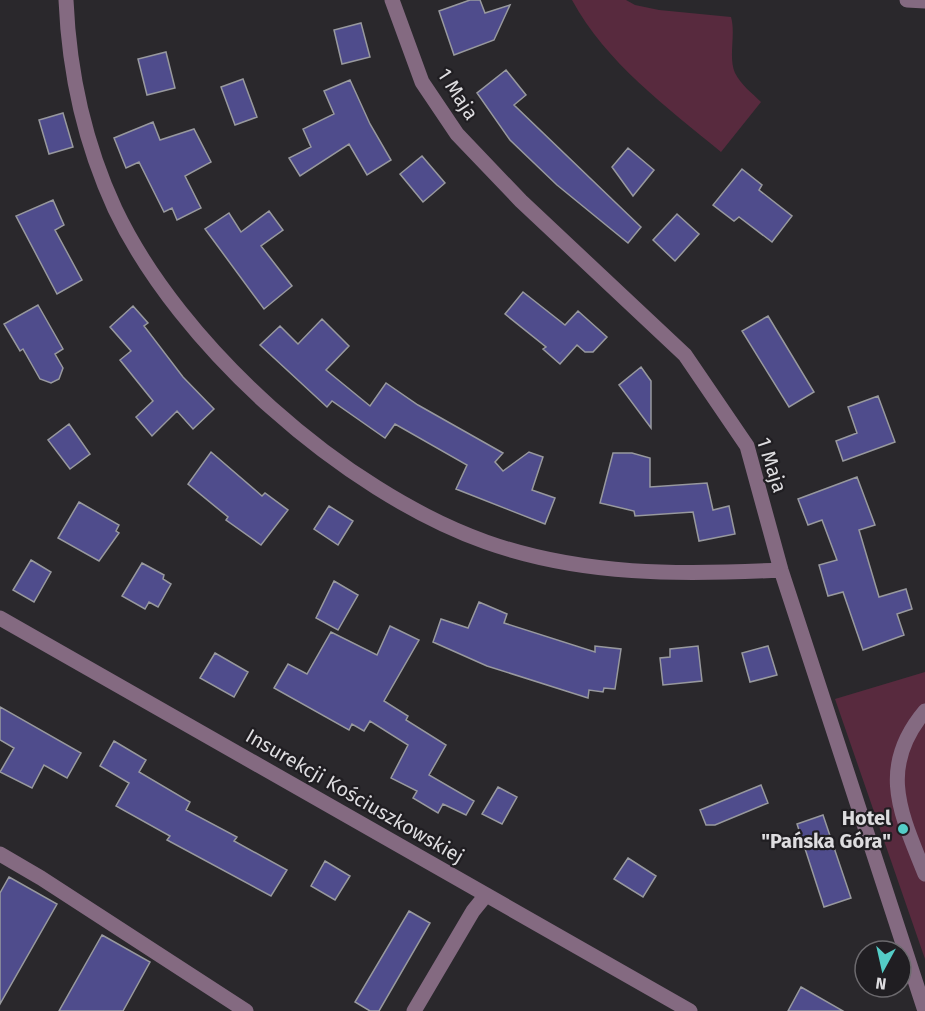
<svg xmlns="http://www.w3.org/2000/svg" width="925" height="1011" font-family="'Fira Sans',sans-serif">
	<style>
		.green { fill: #582a3e }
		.building { fill: #4f4c8c; stroke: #98999e; stroke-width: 1.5 }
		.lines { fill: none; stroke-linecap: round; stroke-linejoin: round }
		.minor { stroke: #846a81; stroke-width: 15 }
		.poi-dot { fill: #54cdc7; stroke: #201e22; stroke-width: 2 }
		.labels { text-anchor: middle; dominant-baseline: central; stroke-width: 4.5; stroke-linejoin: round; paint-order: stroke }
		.street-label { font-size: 20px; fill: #dedde0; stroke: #201e22 }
		.poi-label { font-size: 20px; font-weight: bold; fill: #dedde0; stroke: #201e22; text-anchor: end }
	</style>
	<rect width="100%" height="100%" fill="#2a282c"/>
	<path class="green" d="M572,0H626L635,5L659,10L731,17C736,34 728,57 735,73C741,85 752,93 761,102L721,152C667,107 606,63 572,0Z
		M925,672V959L835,699Z"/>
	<path class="building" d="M470,0H480L485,13L510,5L494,40L454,55L439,11Z
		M361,23L370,57L342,64L334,30Z
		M166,52L175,88L147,95L138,59Z
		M506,70L526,95L514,105L641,227L628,243L557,185L510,140L477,93Z
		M243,79L257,117L235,125L221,87Z
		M350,80L370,124L391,160L367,175L349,144L300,176L289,158L311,147L303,129L334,114L324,91Z
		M63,113L73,147L49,154L39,120Z
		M153,122L160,140L194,129L211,162L185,176L201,208L177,220L172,208L164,212L139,162L126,168L114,138Z
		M628,148L654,170L633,196L612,167Z
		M422,156L445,183L423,202L400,174Z
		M742,169L762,185L759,190L792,216L772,242L739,217L734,221L713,205Z
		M53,200L64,225L55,230L82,280L57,294L16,216Z
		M269,211L283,230L261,246L292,286L264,309L205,229L229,213L241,232Z
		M677,214L699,234L675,261L653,240Z
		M523,292L565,325L578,311L607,337L593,352H585L577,345L560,364L543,349L546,347L505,314Z
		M38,305L63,349L55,354L63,368L59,379L51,383L40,379L23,349L20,351L4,324Z
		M133,306L148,323L144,326L183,377L214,409L193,429L177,411L152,436L136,417L153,401L120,360L131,351L110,327Z
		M768,316L814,392L789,407L742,331Z
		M322,319L349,346L326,370L370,406L386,383L418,405L503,453L495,462L503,471L529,452L543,457L532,490L555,498L545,524L456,489L467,465L395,424L385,438L332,401L327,407L260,345L280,326L298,344Z
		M641,367L651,381V428L619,385Z
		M878,396L895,442L843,461L836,441L857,433L848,407Z
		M69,424L90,454L70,469L48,440Z
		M211,452L262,496L265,493L288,510L261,545L226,520L228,517L188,484Z
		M613,453H632L650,458V487L707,483L713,510L729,506L735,534L699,541L693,512L635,516L634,511L600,503Z
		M857,477L875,525L859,530L879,597L906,589L912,609L897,614L904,635L863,650L843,592L828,596L819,565L837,560L822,520L808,525L798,499Z
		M79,502L119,525L116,531L119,533L99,561L58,538Z
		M329,506L353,521L338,545L314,529Z
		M31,560L51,572L34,602L13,590Z
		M142,563L164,575L163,579L171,584L158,607L149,602L145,609L122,596Z
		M334,581L358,595L338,630L316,618Z
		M479,602L507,614L504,623L595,652V646L621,649L615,689L604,688L603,692L589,690L588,698L487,666L433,642L441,619L468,628Z
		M390,626L419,640L384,701L408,716L406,720L446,745L429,775L474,801L466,815L443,804L438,813L413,798L417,791L391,778L408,745L370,721L364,731L352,724L349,730L274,688L288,664L307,674L331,632L377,655Z
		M698,646L702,681L663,685L660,658L670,657V649Z
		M768,646L777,675L750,682L742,653Z
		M215,653L248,672L234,697L200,678Z
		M0,707L81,753L67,778L44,765L32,788L0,772L14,748L0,740Z
		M114,741L146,760L139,772L190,802L186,810L237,837L234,841L287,870L271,896L167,840L170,836L116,806L129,783L100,766Z
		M761,785L768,803L715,825H706L700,810Z
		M498,787L517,797L502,824L482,814Z
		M823,815L851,898L824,907L797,824Z
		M628,858L656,876L643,897L614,879Z
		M325,861L350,876L335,900L311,886Z
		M9,877L57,904L0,1004V893Z
		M409,911L430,923L379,1011H370L355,1002Z
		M102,935L150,962L123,1011H59Z
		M801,987L843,1011H788Z"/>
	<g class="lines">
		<path class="minor" d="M66,0C69,71 85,144 115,209C180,346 343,491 486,542C582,576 681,575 781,570
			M392,0L422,82L457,134L521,201L685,355L747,446L781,570L925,1011
			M907,0L925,1
			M0,618L690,1011
			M925,711C877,768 901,814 925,874
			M0,854L41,878L246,1011
			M414,1011L473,911L486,895"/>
	</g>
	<circle class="poi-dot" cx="903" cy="829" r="6"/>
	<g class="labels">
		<g class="street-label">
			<text transform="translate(458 94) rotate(57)">1 Maja</text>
			<text transform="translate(772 465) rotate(72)">1 Maja</text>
			<text transform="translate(355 796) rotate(30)">Insurekcji Kościuszkowskiej</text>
		</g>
		<g class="poi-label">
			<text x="891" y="818">Hotel<tspan x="891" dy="23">"Pańska Góra"</tspan></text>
		</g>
	</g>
	<g transform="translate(883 969) rotate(188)"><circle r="28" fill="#201e22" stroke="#6c6a6e" stroke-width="1.5"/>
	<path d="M0-4.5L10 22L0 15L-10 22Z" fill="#54cdc7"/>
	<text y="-9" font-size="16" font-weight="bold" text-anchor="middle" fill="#dedde0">N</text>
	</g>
</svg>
